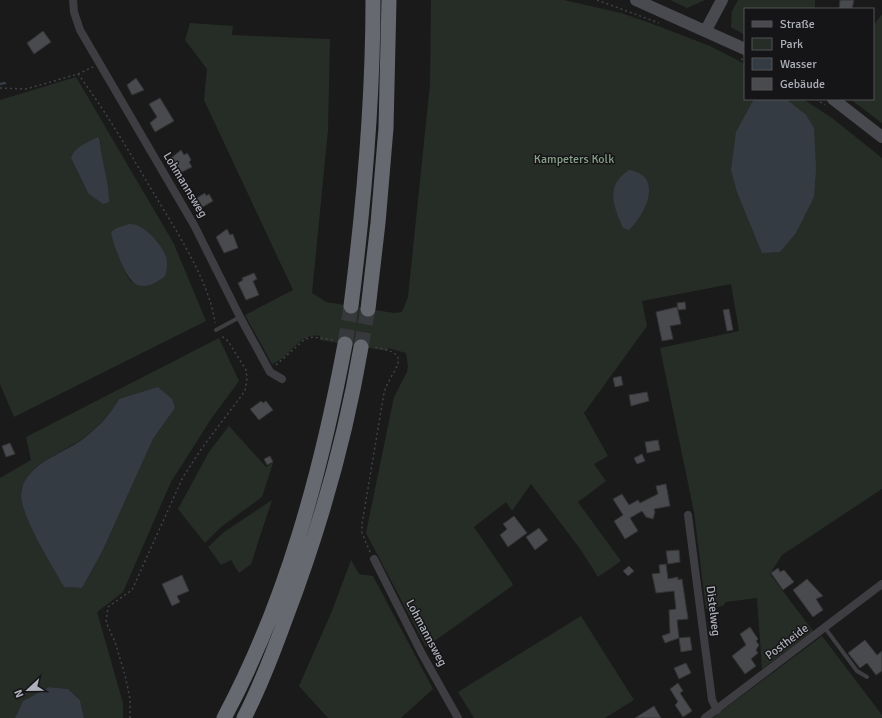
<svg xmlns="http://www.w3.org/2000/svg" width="882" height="718" font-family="Signika,sans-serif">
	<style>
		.green { fill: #262d27; fill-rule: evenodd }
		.water { fill: #353b43 }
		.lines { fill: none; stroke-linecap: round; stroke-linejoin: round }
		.stream { stroke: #353b43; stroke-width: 2.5 }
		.building { fill: #494a4d; stroke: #343437 }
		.highway-tunnel { stroke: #37383b; stroke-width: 15; stroke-dasharray: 15 8; stroke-linecap: butt }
		.path { stroke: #414247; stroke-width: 1.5; stroke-dasharray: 2 3; stroke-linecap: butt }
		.lane { stroke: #3d3d42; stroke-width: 4 }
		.street { stroke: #3d3d42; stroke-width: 8 }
		.secondary { stroke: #494a50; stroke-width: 12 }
		.highway { stroke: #676970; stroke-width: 15 }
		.labels { text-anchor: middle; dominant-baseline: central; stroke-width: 3; stroke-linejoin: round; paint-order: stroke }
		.park-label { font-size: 12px; fill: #87a28a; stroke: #151416 }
		.street-label { font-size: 12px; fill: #adb0b9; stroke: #151416 }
	</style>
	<rect width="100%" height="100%" fill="#1a1a1b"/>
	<path class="green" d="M431,0H564L621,13L650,23L710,46L745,64V99H803L832,118L882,158V489L782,555L770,574L813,631L762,669L757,598L726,602L723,606L706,609L694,512L660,348L739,331L731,284L642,301L647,326L584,413L608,456L594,464L606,481L578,502L621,561L598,577L581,550L531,484L512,511L506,502L474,527L513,584L512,586L426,647L366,533L394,397L407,372L408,366L406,353L388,348V351L320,340V336C298,332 291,358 272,364L245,315L293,290L204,100L207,69L185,40L190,23L233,26L232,35L330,39L328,130L312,293L326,302L394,313L402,312L408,297L430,84Z
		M670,0H705L687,8Z
		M738,0H815V9H745V35L731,27L732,11Z
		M882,14V123L850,99H873V26Z
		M76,77L174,244L206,321L14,417L0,384V100ZM101,142L88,193L71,158C81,144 85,144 101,142ZM129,224L141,228L159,244L131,282L126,274L111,232Z
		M219,338L239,381L211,419L171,482L123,592L97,612L123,703V718H84L80,700L68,689L49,687L23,701L15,718H0V478L31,460L26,437ZM119,399L175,408L153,439L102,552L82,588L64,587L21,490C23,486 25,480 28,476C38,462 65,450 79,441C95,431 110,415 119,399Z
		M229,426L266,467L273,463L262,497L221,527L205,543L178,509L209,452Z
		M272,500L251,564L239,573L231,560L221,565L208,547L224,532Z
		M351,560L359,574L373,576L433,689L401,718H328L299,686L332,611Z
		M581,616L634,700L605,718H474L458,692Z
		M822,636L882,715V718H712Z"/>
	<path class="water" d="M754,99H786L806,115L814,128L816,169L814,197L796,233L780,252L762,253L737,192L731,170L736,132Z
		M98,137C101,143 100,146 101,152C104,169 109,185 109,202L103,204L88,193L71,158C74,147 89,142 98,137Z
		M629,170C664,175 646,214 629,230L623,228C613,205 605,186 629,170Z
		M129,224C143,223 162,244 166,257C168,264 167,269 165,276C142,294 131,287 121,262C117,252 113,243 111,232L117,228Z
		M158,387L172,399L175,408L153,439L102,552L82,588L64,587C51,563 28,528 22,502C15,469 59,455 80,441C96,430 110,415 119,399Z
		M49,687L68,689L80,700L84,718H15L23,701Z"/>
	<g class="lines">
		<path class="stream" d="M0,84L5,83"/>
	</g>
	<path class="building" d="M840,0H854L852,9H839Z
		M43,31L51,42L34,54L27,43Z
		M136,78L144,90L132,95L127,85Z
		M160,98L174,121L155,132L150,123L157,117L149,104Z
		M181,150L184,155L187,153L189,156L191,160L189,162L192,167L180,173L171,158Z
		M205,193L206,196L209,194L213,201L201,208L195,199Z
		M227,229L230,235L233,234L238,248L224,253L216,237Z
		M254,273L257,279L253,281L259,295L246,300L238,283L243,280L242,278Z
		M685,302L686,309L678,310L677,303Z
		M677,307L681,324L670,326L673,339L662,341L656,312Z
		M729,309L733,330L727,331L723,310Z
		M621,376L623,385L615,387L613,378Z
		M647,392L649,401L631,406L629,395Z
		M261,401L263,403L266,401L273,410L259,420L250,409Z
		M658,440L660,450L647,453L645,442Z
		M10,443L15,454L6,457L2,446Z
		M642,454L645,461L637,464L634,458Z
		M270,456L273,462L267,465L264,459Z
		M666,484L670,506L654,509L655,512L653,519L646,517L642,511L630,518L638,531L625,539L614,521L623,515L613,499L622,494L629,505L638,500L640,503L658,494L656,486Z
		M514,516L527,533L508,547L500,535L507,529L503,524Z
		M539,528L548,540L535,550L526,537Z
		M679,550L680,562L668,564L666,551Z
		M666,564L668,579L678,577V580L682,579L688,619L677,620L679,638L665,643L662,636L670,633L669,610L676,609L674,591L656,593L652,574L660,573L659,565Z
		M629,566L634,571L628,576L623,571Z
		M778,568L780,572L784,570L794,582L783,590L771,573Z
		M182,575L189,591L177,596L180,602L172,606L162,584Z
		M807,579L823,596L816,599L823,610L813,617L793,590Z
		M750,627L758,639L756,641L759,645L756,650L758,653L751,659L756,666L745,674L732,656L746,645L740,634Z
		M690,637L692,650L681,652L679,638Z
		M865,640L877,655L882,651V671L876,675L867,663L860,668L848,653Z
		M686,663L691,673L679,679L674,668Z
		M678,683L683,691L680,693L692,711L683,717L675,705L678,702L670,689Z
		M654,706L661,718H635Z"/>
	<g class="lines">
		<path class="highway-tunnel" d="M345,344L351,306
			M361,347L368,309"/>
		<path class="path" d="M597,0L659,23
			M741,59L745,61
			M78,74L93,67
			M0,88L26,89L78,74C107,113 131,155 156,197C177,232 210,283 215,323
			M816,99L825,105
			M276,365L305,339L313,337L334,340
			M370,552L362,533V524L384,393C391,368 418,354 373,347
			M130,718V699L125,675L115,642L106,622L108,607L132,590L183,477L202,448L245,391L247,378L246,370L228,341L220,335"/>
		<path class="lane" d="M216,330L240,317
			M825,628L857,671L867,677"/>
		<path class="street" d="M73,0L74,12L80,30L194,225L240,317L270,372L282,379
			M688,515L712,700L717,710
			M374,559L422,654L458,718
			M705,718L882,584"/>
		<path class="secondary" d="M636,0L745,49
			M706,30L722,0
			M833,99L882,137"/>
		<path class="highway" d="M351,306C364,204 373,103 373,0
			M368,309L378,223L386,128L389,0
			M224,718C286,602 321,473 345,344
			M244,718C260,687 273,653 285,620C319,531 345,441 361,347"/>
	</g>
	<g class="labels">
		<g class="park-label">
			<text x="574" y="159">Kampeters Kolk</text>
		</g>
		<g class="street-label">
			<text transform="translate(185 185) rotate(59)">Lohmannsweg</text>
			<text transform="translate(713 611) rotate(83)">Distelweg</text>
			<text transform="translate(426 633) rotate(62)">Lohmannsweg</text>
			<text transform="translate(787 642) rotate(-37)">Postheide</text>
		</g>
	</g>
	<rect x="744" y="8" width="130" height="92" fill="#151416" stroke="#525257"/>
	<rect x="752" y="21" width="20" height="6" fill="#494a50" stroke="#525257"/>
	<text x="780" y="28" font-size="12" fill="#adb0b9">Straße</text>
	<rect x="752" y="38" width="20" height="12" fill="#262d27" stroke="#525257"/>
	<text x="780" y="48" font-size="12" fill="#adb0b9">Park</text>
	<rect x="752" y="58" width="20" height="12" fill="#353b43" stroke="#525257"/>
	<text x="780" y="68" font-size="12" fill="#adb0b9">Wasser</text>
	<rect x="752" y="78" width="20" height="12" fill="#494a4d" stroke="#525257"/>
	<text x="780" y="88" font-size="12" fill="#adb0b9">Gebäude</text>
	<g transform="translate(28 690) rotate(248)" stroke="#151416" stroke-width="3" paint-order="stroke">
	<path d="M0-3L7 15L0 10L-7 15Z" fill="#adb0b9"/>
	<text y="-6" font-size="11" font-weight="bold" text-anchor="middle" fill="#adb0b9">N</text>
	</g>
</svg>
